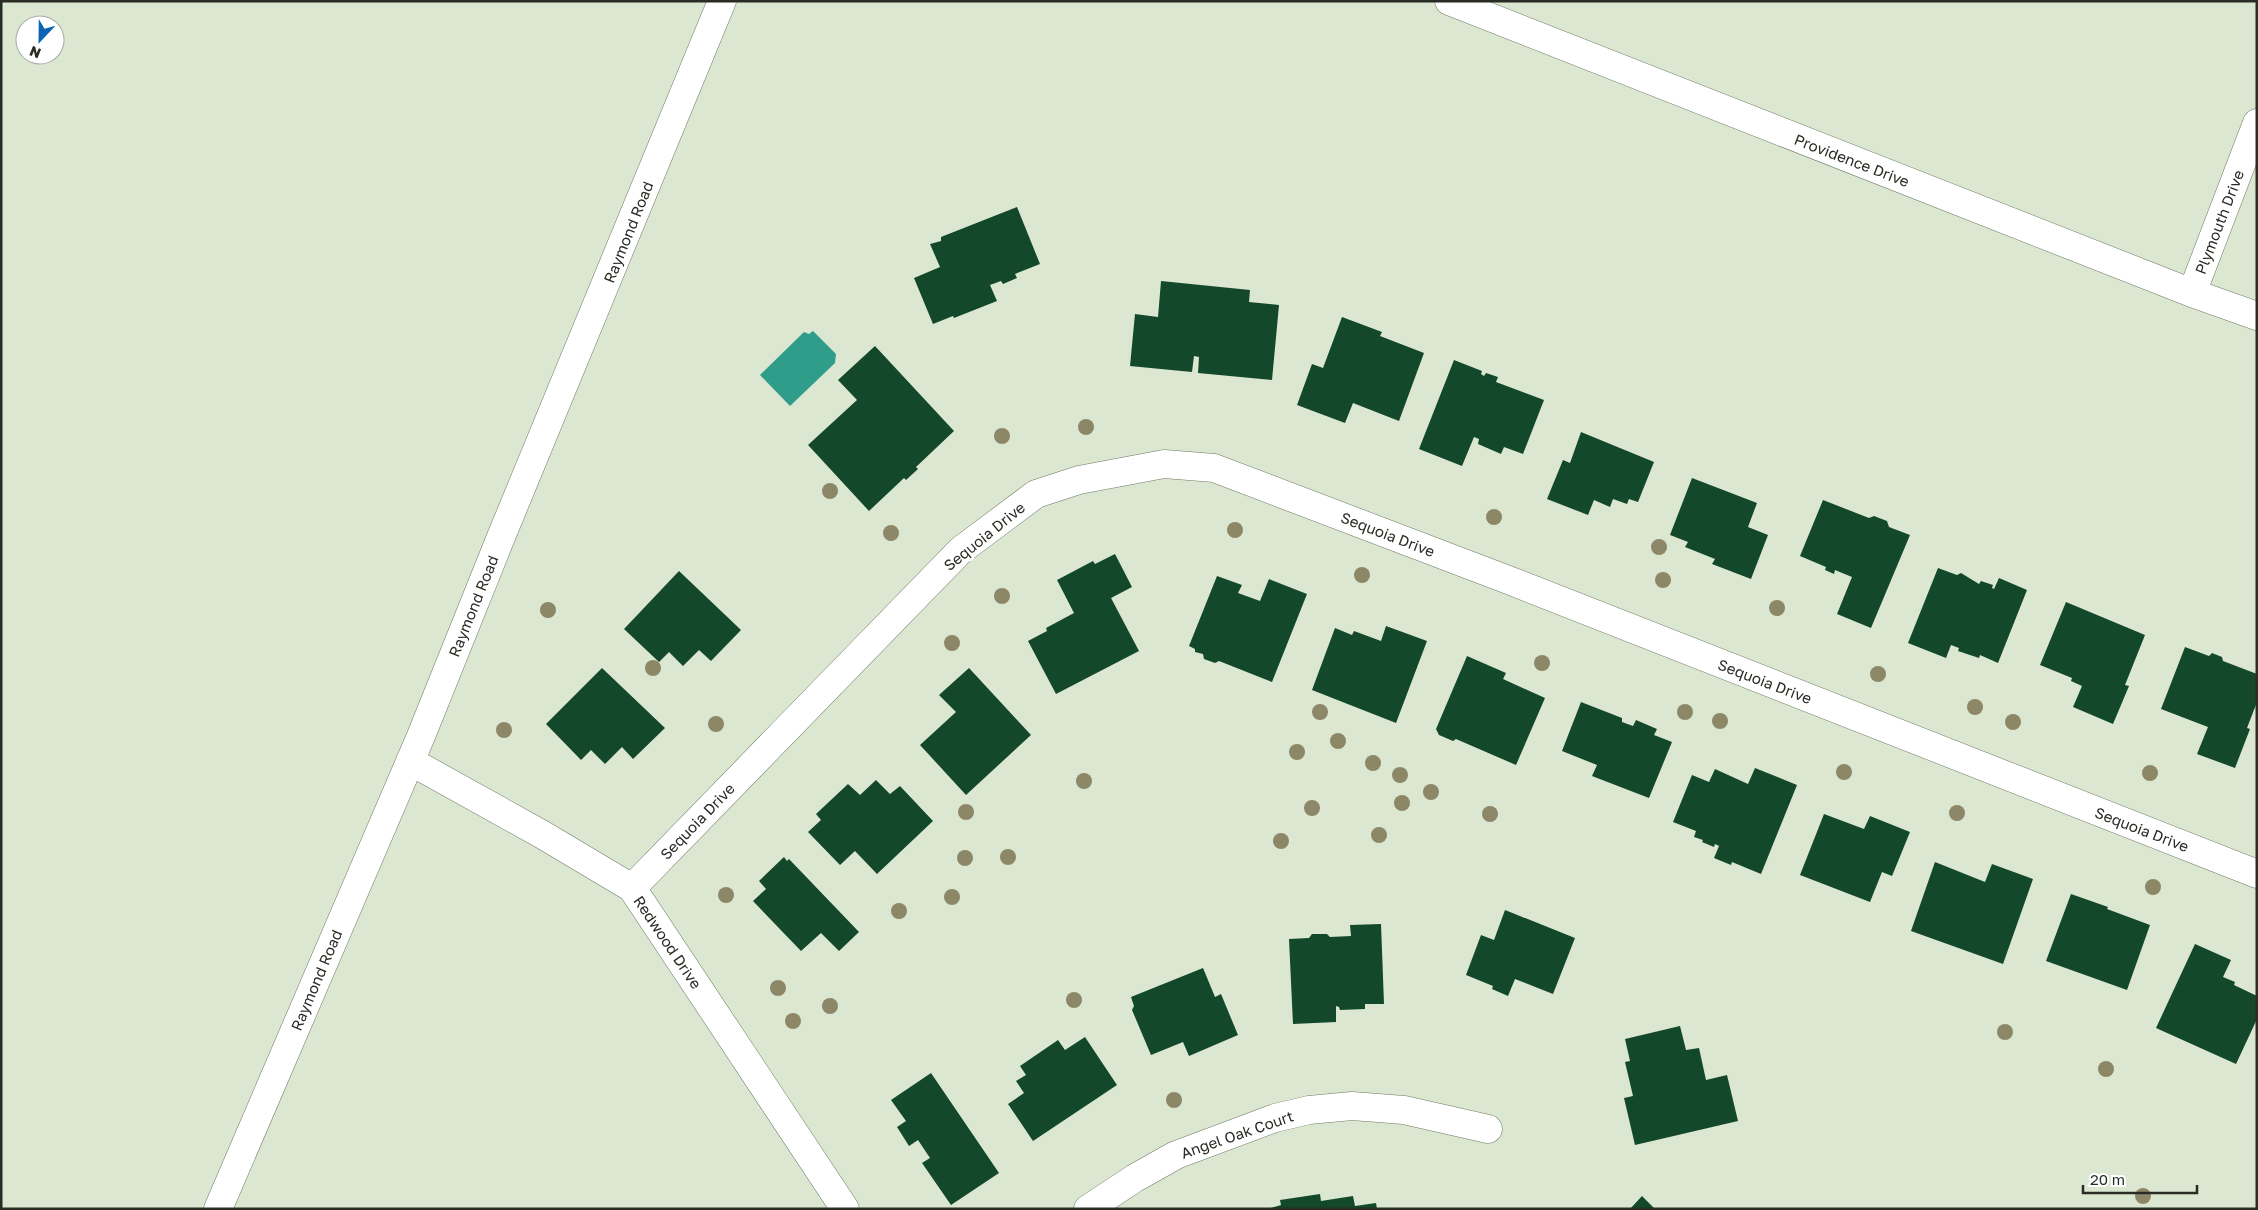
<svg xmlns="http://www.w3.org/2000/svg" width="2258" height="1210" font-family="'Golos Text',sans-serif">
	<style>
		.water { fill: #309c8a }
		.building { fill: #13482b }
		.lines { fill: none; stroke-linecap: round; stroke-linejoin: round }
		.minor-casing { stroke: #6f7966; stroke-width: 29 }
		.minor { stroke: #fff; stroke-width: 28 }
		.tree { fill: #8c8766 }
		.labels { text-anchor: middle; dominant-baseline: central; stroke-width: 5; stroke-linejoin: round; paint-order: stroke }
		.street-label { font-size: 15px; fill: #282c24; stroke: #fff }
	</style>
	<rect width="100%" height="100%" fill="#dbe7d1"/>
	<path class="water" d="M813,331L836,354L835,363L790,406L760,375L804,332L809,334Z"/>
	<path class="building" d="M1017,207L1040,264L1015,274L1017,278L1003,284L1001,281L990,285L997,301L954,318L953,316L933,324L914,278L940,267L930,244L941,241V237Z
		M1161,281L1250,290L1249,302L1279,305L1272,380L1198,373L1199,357L1194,356L1192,372L1130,366L1135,314L1158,317Z
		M1342,317L1382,332L1380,336L1424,353L1399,421L1353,403L1345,423L1297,405L1312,364L1323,368Z
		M875,346L954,431L916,467L918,469L906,480L904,478L869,511L808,445L857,400L838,380Z
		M1454,360L1482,371L1481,374L1484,376L1486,373L1498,377L1496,382L1544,400L1523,454L1504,447L1501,454L1478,444L1479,439L1474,437L1462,466L1419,449Z
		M1581,432L1654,462L1638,502L1629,499L1627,504L1613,499L1610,507L1594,500L1588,515L1547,499L1563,460L1570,463Z
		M1692,478L1757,503L1748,527L1768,535L1751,579L1712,564L1715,559L1685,547L1688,542L1670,535Z
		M1823,500L1869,518L1874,516L1887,521L1889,527L1910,535L1871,628L1837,614L1852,577L1835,570L1834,574L1825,570L1826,567L1800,556Z
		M1115,554L1132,587L1111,598L1139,651L1056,694L1028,641L1047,631L1046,628L1074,613L1057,580L1093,561L1095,564Z
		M1938,568L1957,575L1961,573L1979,584L1981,581L1993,585L1992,588L1994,589L1999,578L2027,590L1998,663L1980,655L1979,658L1958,651L1959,648L1951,645L1946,658L1908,643Z
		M679,571L741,630L711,661L699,650L683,666L669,652L659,662L624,629Z
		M1217,576L1242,585L1238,593L1260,601L1269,579L1307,594L1272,682L1219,661L1215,663L1204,659L1203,654L1195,652V649L1189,646Z
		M2066,602L2145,635L2125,685L2129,686L2113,724L2073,707L2082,686L2071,681L2072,678L2040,665Z
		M1386,626L1427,641L1396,723L1312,690L1335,628L1352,635L1354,631L1381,641Z
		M2185,647L2209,656L2212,653L2222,657L2223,661L2257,674V702L2247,728L2250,729L2235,768L2197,754L2208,727L2161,709Z
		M1467,656L1506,673L1503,679L1545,698L1516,765L1456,739L1453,741L1439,735L1436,729Z
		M602,668L665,728L633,759L622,747L605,764L591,750L581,760L546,724Z
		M969,668L1031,735L966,795L920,745L956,712L939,695Z
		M1581,702L1622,718V722L1633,726L1636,720L1657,729L1654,735L1672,742L1649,798L1592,776L1597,765L1562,751Z
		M1755,768L1797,785L1761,874L1732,862L1731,865L1714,858L1719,846L1715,844L1714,847L1702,842L1703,840L1694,837L1696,831L1673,822L1692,775L1709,782L1715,769L1748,784Z
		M876,780L890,794L900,786L933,821L877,874L855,851L840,865L808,832L821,820L816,814L848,784L860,795Z
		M1824,814L1864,829L1870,816L1910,832L1892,876L1882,872L1870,902L1800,875Z
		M784,857L787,861L789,859L859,932L839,951L821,933L801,951L753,901L766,889L759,881Z
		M1935,862L1985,882L1992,864L2033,879L2003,964L1911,931Z
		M2071,894L2108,907L2107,909L2150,925L2127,990L2046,961Z
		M1505,910L1575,938L1553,994L1515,979L1508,996L1492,989L1493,986L1466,975L1481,935L1494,940Z
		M1381,924L1384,1004H1365V1009L1340,1010L1339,1007L1336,1006V1022L1293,1024L1289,939L1309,938L1312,934H1327L1330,937L1351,936L1350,925Z
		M2195,944L2231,960L2223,977L2235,982L2234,985L2257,996V1019L2236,1064L2156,1028Z
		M1203,968L1215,997L1221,994L1238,1035L1189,1056L1183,1042L1151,1055L1132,1010L1134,1006L1131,997Z
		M1680,1026L1686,1050L1699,1048L1706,1080L1727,1075L1738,1121L1635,1145L1624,1098L1633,1096L1625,1062L1630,1061L1625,1039Z
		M1085,1037L1117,1085L1033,1141L1008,1104L1024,1093L1016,1081L1026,1075L1020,1066L1058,1040L1065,1050Z
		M931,1073L999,1173L951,1205L922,1163L930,1158L918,1140L909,1146L897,1127L906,1121L891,1100Z
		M1320,1194L1321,1201L1353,1196L1355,1206L1376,1203L1377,1209H1267L1281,1205L1280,1200Z
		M1642,1196L1655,1209H1630Z"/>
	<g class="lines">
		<defs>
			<path id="minor" d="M1449,1L2192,293L2257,316
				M2192,293L2257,123
				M410,761L543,835L632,888L845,1209
				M632,888L961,550L1036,494L1079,480L1164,464L1214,468L1511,581L2257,874
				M218,1209L421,736L501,537L722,1
				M1088,1209L1135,1178L1176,1155L1275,1118L1309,1110L1352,1106L1404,1110L1488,1129"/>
		</defs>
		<use href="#minor" class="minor-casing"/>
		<use href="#minor" class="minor"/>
	</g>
	<g class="tree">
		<circle cx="1086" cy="427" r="8"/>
		<circle cx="1002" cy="436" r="8"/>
		<circle cx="830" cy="491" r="8"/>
		<circle cx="1494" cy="517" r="8"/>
		<circle cx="1235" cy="530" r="8"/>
		<circle cx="891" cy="533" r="8"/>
		<circle cx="1659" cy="547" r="8"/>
		<circle cx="1362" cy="575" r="8"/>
		<circle cx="1663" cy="580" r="8"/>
		<circle cx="1002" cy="596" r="8"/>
		<circle cx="1777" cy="608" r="8"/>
		<circle cx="548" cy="610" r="8"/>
		<circle cx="952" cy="643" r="8"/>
		<circle cx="1542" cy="663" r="8"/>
		<circle cx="653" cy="668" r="8"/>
		<circle cx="1878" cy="674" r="8"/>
		<circle cx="1975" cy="707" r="8"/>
		<circle cx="1320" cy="712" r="8"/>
		<circle cx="1685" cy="712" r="8"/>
		<circle cx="1720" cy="721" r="8"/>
		<circle cx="2013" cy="722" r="8"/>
		<circle cx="716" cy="724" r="8"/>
		<circle cx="504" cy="730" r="8"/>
		<circle cx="1338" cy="741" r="8"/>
		<circle cx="1297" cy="752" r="8"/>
		<circle cx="1373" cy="763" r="8"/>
		<circle cx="1844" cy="772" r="8"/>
		<circle cx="2150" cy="773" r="8"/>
		<circle cx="1400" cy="775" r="8"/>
		<circle cx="1084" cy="781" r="8"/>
		<circle cx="1431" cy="792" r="8"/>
		<circle cx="1402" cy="803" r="8"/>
		<circle cx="1312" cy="808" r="8"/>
		<circle cx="966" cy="812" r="8"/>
		<circle cx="1957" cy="813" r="8"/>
		<circle cx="1490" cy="814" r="8"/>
		<circle cx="1379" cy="835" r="8"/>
		<circle cx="1281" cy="841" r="8"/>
		<circle cx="1008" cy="857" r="8"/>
		<circle cx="965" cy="858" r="8"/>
		<circle cx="2153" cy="887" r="8"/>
		<circle cx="726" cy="895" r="8"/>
		<circle cx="952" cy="897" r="8"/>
		<circle cx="899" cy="911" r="8"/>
		<circle cx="778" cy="988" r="8"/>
		<circle cx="1074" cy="1000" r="8"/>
		<circle cx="830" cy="1006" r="8"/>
		<circle cx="793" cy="1021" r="8"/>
		<circle cx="2005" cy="1032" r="8"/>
		<circle cx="2106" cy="1069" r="8"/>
		<circle cx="1174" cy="1100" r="8"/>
		<circle cx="2143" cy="1196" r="8"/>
	</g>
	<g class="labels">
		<g class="street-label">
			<text transform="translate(1852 160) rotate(21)">Providence Drive</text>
			<text transform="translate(2219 222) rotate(-69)">Plymouth Drive</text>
			<text transform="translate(628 232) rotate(-68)">Raymond Road</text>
			<text transform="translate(1388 534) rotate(21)">Sequoia Drive</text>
			<text transform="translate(984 536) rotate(-39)">Sequoia Drive</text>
			<text transform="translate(473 606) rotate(-68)">Raymond Road</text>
			<text transform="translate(1765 681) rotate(21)">Sequoia Drive</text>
			<text transform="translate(697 821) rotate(-46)">Sequoia Drive</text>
			<text transform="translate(2142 829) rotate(21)">Sequoia Drive</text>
			<text transform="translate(668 942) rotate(56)">Redwood Drive</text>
			<text transform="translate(316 980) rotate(-67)">Raymond Road</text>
			<text transform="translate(1237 1134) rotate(-19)">Angel Oak Court</text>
		</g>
	</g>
	<rect width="2258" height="1210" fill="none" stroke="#282c24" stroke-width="5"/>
	<g transform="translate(40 40) rotate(202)"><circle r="24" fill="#ffffff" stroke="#a9aba7"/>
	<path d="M0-4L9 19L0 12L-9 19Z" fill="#0a64b1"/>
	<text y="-8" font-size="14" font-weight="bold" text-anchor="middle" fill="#282c24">N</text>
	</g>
	<path d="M2083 1185v8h114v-8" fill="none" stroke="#282c24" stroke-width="2.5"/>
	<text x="2090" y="1185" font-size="15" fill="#282c24" stroke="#ffffff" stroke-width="4" paint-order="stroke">20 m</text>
</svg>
